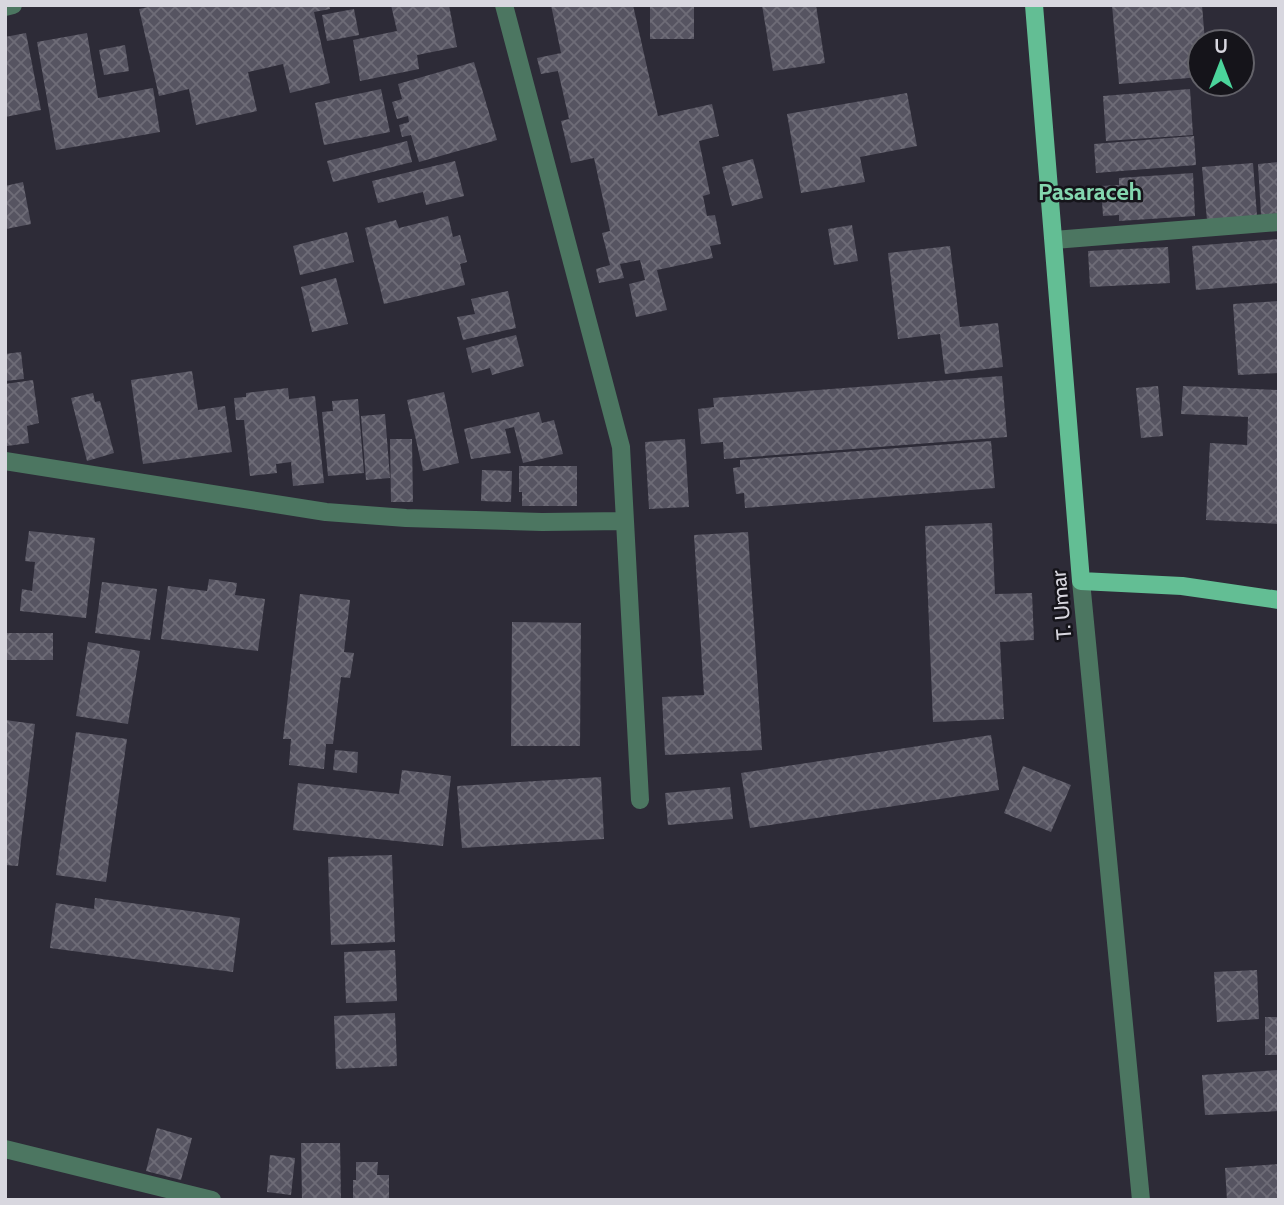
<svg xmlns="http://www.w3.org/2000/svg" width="1284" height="1205" font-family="Cabin,sans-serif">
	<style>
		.building { fill: url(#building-cross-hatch) }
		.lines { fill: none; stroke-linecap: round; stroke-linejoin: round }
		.minor { stroke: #4c7661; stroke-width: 18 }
		.major { stroke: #63be94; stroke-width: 18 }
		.labels { text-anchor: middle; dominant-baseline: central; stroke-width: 5; stroke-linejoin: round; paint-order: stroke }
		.street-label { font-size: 21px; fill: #d8d7df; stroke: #15141a }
		.quarter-label { font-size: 24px; font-weight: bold; fill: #84d7af; stroke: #15141a }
	</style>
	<defs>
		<pattern id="building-cross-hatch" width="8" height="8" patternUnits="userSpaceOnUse" patternTransform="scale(1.75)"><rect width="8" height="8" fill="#565461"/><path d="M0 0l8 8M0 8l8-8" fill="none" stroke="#6e6c77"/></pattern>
	</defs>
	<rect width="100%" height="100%" fill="#2d2b37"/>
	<path class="building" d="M157,5H329L330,9L314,12L330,83L290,93L283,64L248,72L257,111L196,125L189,89L159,96L139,9Z
		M391,5H449L457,47L417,55L419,69L360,81L353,40L397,31Z
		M551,5H633L658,116L712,104L719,136L699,141L710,194L703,196L707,216L715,215L721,244L710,246L713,258L657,270L667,310L636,317L629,284L645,280L640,260L620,264L624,278L599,283L596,269L610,265L602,233L610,231L594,158L571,163L561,121L569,119L558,71L541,74L537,58L561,53Z
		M762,5H816L825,63L773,71Z
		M1112,5H1202L1205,42H1200V77L1119,84Z
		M650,6H694V39H650Z
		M354,9L359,35L327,41L322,15Z
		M26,33L41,110L5,117V37Z
		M87,33L98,98L153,88L160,132L56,150L37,42Z
		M125,45L129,71L104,75L99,50Z
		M474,62L497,140L419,162L411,135L402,137L399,125L409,122L408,116L397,119L392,102L402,99L398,84Z
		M381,89L390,132L324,145L315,103Z
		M1190,89L1193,135L1106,141L1103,96Z
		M907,93L917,146L860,157L865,182L801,193L787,114Z
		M1194,136L1196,165L1096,173L1094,144Z
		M407,141L412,162L333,182L327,161Z
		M753,159L763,198L732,206L722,167Z
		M455,161L464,196L426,205L423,192L378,203L372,181Z
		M1279,162V214L1261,215L1258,164Z
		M1253,163L1257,216L1207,220L1202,167Z
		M1193,173L1195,216L1119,221V215L1103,216L1101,186L1119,185V178Z
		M23,182L31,224L6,229L5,186Z
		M448,216L453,237L460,235L467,262L460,264L465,285L384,304L365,228L396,220L399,228Z
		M852,225L858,261L834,265L828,229Z
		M347,232L354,262L300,275L293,246Z
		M1279,239V283L1196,290L1192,246Z
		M950,246L960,327L998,323L1003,367L945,374L940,334L898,339L888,253Z
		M1168,247L1170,283L1090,287L1088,251Z
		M336,278L348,324L312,332L301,287Z
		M508,291L516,328L463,340L457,317L475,314L471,299Z
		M1279,301V373L1238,375L1233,304Z
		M516,335L524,366L492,375L490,368L472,373L466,348Z
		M21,352L24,379L5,381V354Z
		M192,371L198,410L225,406L232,452L143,464L131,380Z
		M1002,376L1007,437L724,459L723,442L701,444L698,409L714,407L713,398Z
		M33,380L39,423L27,426L29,443L7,446L5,436V384Z
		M1158,386L1163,436L1141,438L1136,388Z
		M1183,386L1279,390V524L1206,520L1210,443L1247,445L1248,417L1181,414Z
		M288,388L289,399L315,396L324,483L293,486L291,462L276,464L277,473L250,476L244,420H236L234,398L246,397V393Z
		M444,392L459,463L423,471L407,400Z
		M93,393L95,402L100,401L114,453L87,461L71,398Z
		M358,399L364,473L328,476L322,412L333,411L332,401Z
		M539,412L542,423L554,420L563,454L523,463L514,427L505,429L511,453L471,459L464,429Z
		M385,414L390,478L366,480L361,416Z
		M390,439H412L413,502H391Z
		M685,439L689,507L649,509L645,442Z
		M991,441L995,488L745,508L744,493L736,494L733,468L740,467V460Z
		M519,466H577V506H522V492H519Z
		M482,470L512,471L511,502L481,501Z
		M992,523L995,594L1032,593L1034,640L1000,642L1004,719L933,722L925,526Z
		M29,531L95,538L86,618L20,611L22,589L32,591L35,562L25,561Z
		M748,532L762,750L665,755L662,697L704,695L694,535Z
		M209,579L237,583L235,595L265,599L258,651L161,639L168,586L207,591Z
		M102,582L157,589L150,640L95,633Z
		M300,594L350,600L344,652L354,653L350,678L341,677L333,744H326L324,769L289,765L291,739H283Z
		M512,622L581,623L580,746H511Z
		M5,633H53V660H5Z
		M88,642L140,651L128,724L76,716Z
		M5,720L35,724L18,866L5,865Z
		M76,732L127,739L106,882L56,875Z
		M991,735L999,790L750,828L741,773Z
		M335,750L358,752L357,773L333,770Z
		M1023,766L1071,785L1051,832L1004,813Z
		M402,770L451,776L443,846L293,830L298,783L399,794Z
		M601,777L604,839L462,848L457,786Z
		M730,787L733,819L668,825L665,793Z
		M392,855L395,942L331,945L328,857Z
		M95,898L240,918L233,972L50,948L56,903L94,909Z
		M395,950L397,1001L346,1003L344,952Z
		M1257,970L1259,1019L1217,1022L1214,972Z
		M395,1013L397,1066L336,1069L334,1016Z
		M1265,1017H1279V1055H1265Z
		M1279,1070V1111L1205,1115L1202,1075Z
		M157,1128L192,1138L181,1180L146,1171Z
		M301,1143H340L341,1200H302Z
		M270,1155L295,1158L291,1195L267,1192Z
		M356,1162H378L377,1175H389V1200H353V1180H356Z
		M1279,1164V1198L1227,1200L1225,1168Z"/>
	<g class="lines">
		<path class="minor" d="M504,5L621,447L640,800
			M5,7L13,5
			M1054,240L1279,222
			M5,461L326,512L406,518L542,522L625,521
			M1081,581L1141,1200
			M5,1149L212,1200"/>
		<path class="major" d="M1034,5L1081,581L1182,586L1279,600"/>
	</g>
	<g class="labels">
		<g class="street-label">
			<text transform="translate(1061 605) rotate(-95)">T. Umar</text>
		</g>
		<g class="quarter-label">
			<text x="1090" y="191">Pasaraceh</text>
		</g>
	</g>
	<rect width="1284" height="1205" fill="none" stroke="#d8d7df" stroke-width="14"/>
	<g transform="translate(1221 63)"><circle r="33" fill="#15141a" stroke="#636269" stroke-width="2"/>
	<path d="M0-5L12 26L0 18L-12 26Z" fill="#4bd49b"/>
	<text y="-10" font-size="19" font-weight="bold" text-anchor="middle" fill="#d8d7df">U</text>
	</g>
</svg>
